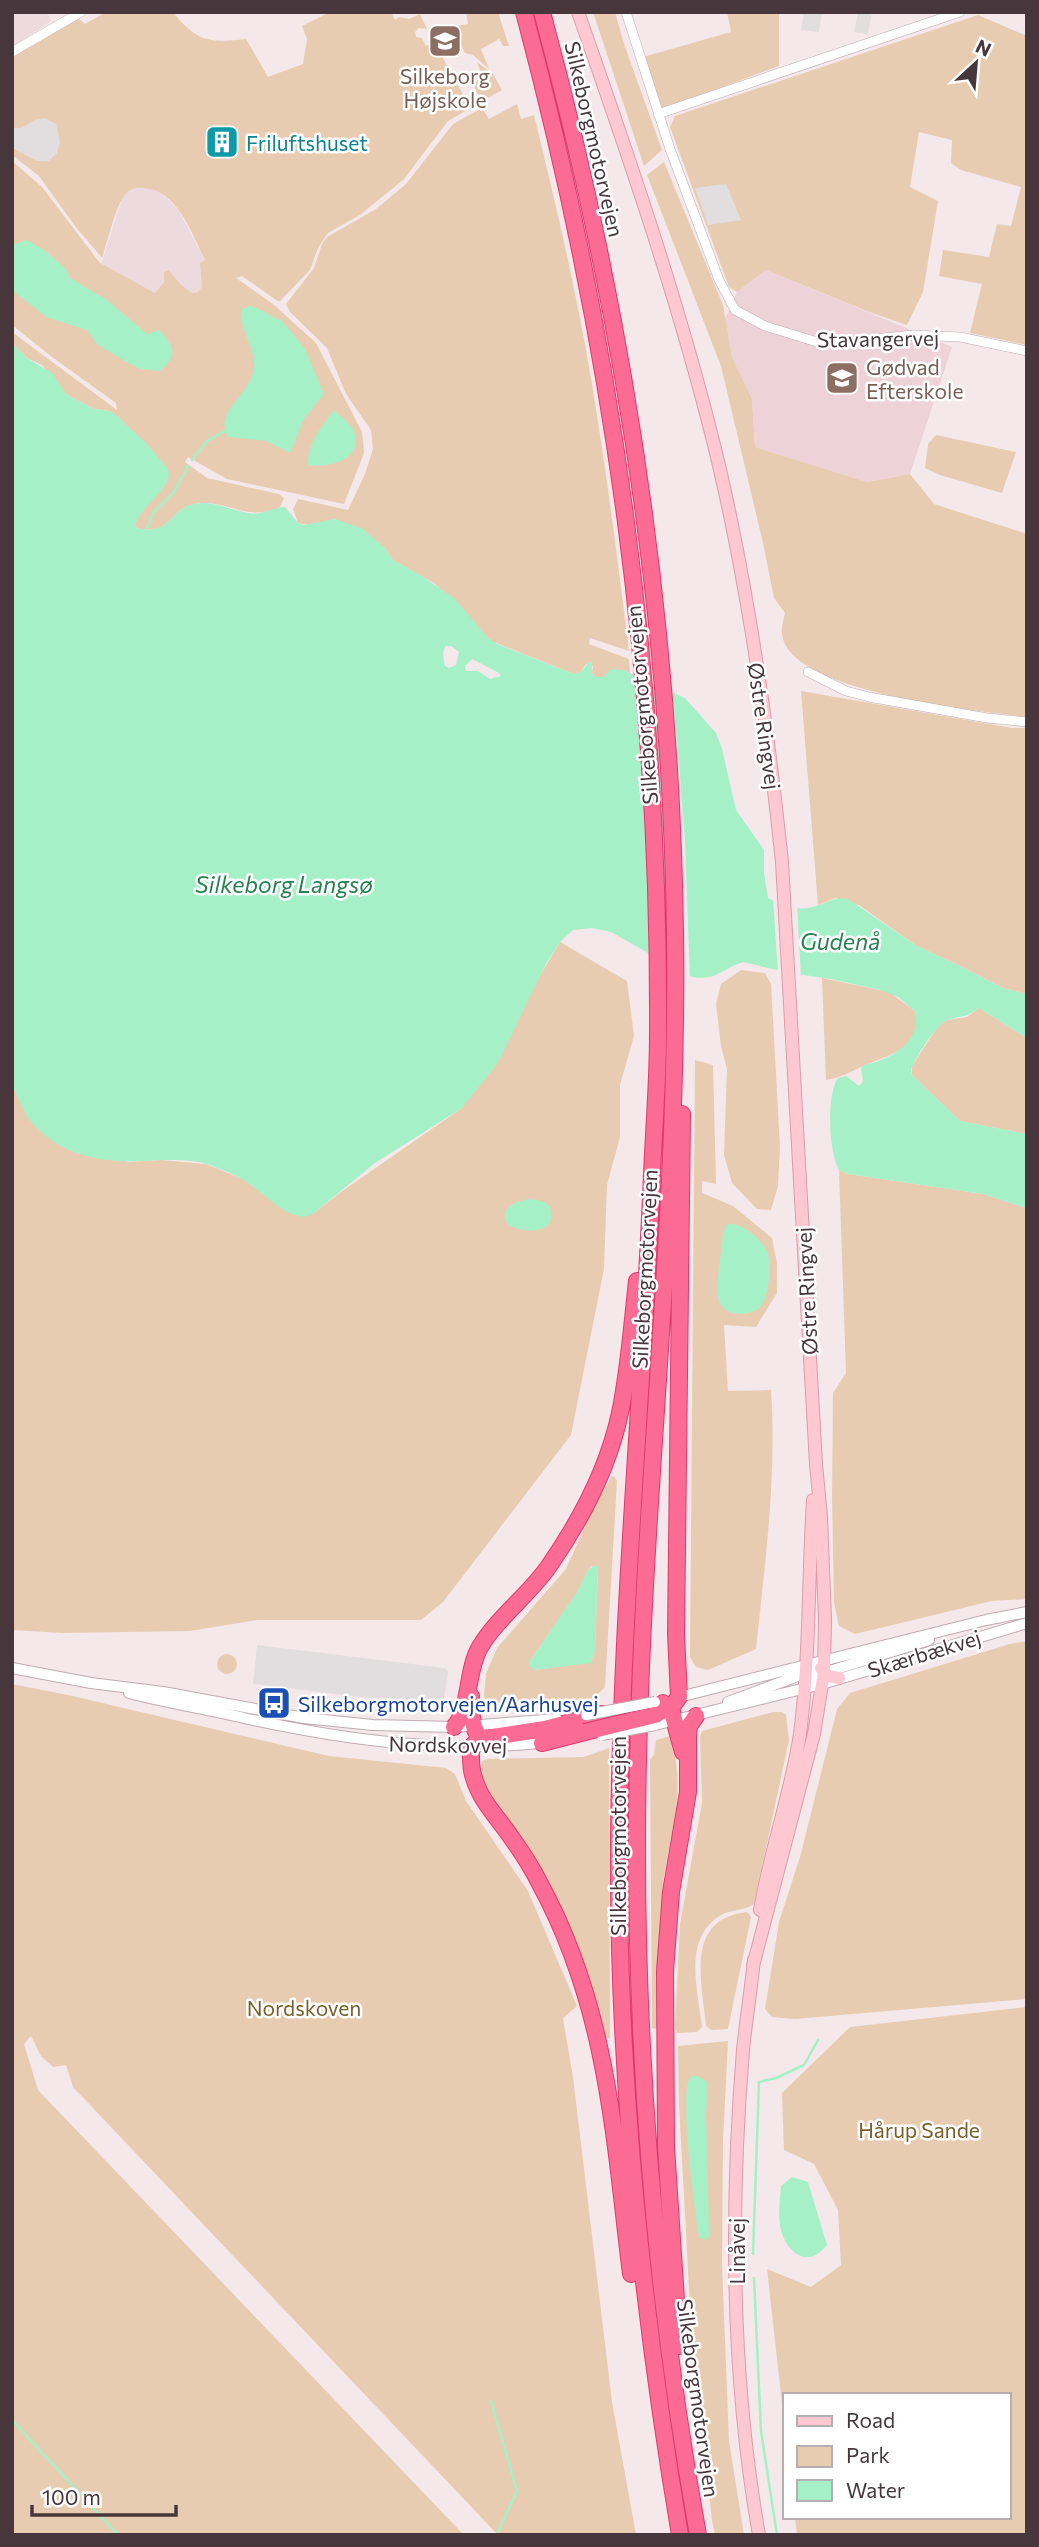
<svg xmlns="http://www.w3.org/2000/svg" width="1039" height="2547" font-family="Commissioner,sans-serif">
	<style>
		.residential { fill: #ecdadf }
		.education { fill: #edd2d8 }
		.green { fill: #e8ccb1; fill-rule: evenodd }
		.parking { fill: #e2dddf }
		.water { fill: #a5f0c7; fill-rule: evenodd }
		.pier { fill: #f4e8eb }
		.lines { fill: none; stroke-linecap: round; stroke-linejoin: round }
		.stream { stroke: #a5f0c7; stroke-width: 2.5 }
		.minor-casing { stroke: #bfabb1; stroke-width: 10 }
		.tertiary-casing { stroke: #bfabb1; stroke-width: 12 }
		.secondary-casing { stroke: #d99da9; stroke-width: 14 }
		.motorway-casing { stroke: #dc3a6e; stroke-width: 18 }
		.minor { stroke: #fff; stroke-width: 9 }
		.tertiary { stroke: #fff; stroke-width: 10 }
		.secondary { stroke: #fec8d2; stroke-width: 12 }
		.motorway { stroke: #fc6b94; stroke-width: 16 }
		.tertiary-bridge-casing { stroke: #bfabb1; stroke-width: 12; stroke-linecap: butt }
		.motorway-bridge-casing { stroke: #dc3a6e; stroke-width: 18; stroke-linecap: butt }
		.tertiary-bridge { stroke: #fff; stroke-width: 10 }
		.motorway-bridge { stroke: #fc6b94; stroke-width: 16 }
		.labels { text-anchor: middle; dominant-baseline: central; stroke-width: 5; stroke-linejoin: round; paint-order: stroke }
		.education-label { font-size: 21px; fill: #785e54; stroke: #fff }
		.street-label { font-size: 21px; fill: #47373c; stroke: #fff }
		.culture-label { font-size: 21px; fill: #0d838f; stroke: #fff; text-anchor: start }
		.transit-label { font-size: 21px; fill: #164399; stroke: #fff; text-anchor: start }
		.park-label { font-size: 21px; fill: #795f2a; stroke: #fff }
		.water-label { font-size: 23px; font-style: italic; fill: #278252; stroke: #fff }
	</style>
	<rect width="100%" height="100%" fill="#f4e8eb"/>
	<path class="residential" d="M12,12H47L51,21L12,47Z
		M145,187L160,192L178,209L205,260L200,263L202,287L198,292L192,293L179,284L169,270L164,282L155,293L101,264L123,196L132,188Z"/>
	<path class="education" d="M766,270L952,347L910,474L867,482L755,447L752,399L732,357L725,319L737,292Z"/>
	<path class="green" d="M106,12H173C197,42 209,43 246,39L268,77L303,64L307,39L302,26L330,12H391L395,20L399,17L409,19L420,14L427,29L419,28L415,32L416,37L422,38L426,46L434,42L465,98L473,100L478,95L473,83L483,77L477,62L493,74L502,90L448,121L404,179L360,215L328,233L318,248L310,270L279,302L242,276L236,278L273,304L316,343L362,432L364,453L344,504L227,479L188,457L185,462L207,478L279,494L284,498L280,507C245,523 227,498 194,504C171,508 170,537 137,528L135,525L138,514L164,487L130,430L117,416L110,411L94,409L67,395L42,365L27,358L12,343V332L117,410L116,403L52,357L12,325V161L42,187L100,263L155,293L164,282V272L169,270L180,284L192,293L198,292L202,287L200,263L205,260C192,234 177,189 143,188C135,187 129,189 124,196C116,206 107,243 102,258L75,226L39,176L12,155V147L37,161L35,120L22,128H12V58L47,34L78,18L85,24Z
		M466,12H498L509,46H503L499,39L481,49L489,69L473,55L465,53L451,27L468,24Z
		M593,12H615L624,44L662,150L644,166Z
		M727,12H779V66L661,110L643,57L731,32Z
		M978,15L1027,36V345L970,333L982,284L939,276L943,250L989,257L997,224L1011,226L1021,187L961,170L951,163L952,140L919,132L910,187L938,201L923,292L907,325L869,312L766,270L737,292L729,287L670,127L675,116Z
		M517,104L521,119L534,115C552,189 570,264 584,339C603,442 616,547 629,651L590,638L589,644L629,659L630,673L623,670L603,677H595L592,673L593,666L586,664L581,672L574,674L491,641L434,583L393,560L384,547L335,519L308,525L298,523L293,509L298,499L348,510L365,474L373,449L371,430L346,394L327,348L290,312L286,304L314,268L322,244L327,237L376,209L406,184L453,124L482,108L489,119Z
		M664,162L723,305L732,357L752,399L755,447L867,482L910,474L934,504L1027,534V717C980,711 788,693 782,634C781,627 784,619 785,613L774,598L763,543L721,366L647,175Z
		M936,435L1016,452L1002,493L940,475L925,468L928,444Z
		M801,691L1012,728H1027V994L1003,988L958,965L917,946L859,905L835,898L818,905Z
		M560,942L627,981L634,1036L620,1085V1137L607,1185L604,1269L571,1435L443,1602L421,1620H258L190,1631L62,1633L12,1630V1085L29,1118L128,1162L161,1160L206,1164L243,1179L283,1208L314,1213L341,1192L462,1108Z
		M741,970L765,973L771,984L780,1147L778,1186L771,1210L757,1209L732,1183L724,1155L727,1069L721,1046L716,1004L721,984Z
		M822,978L889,992L915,1011C924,1052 886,1054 861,1067C848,1073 840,1078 826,1080Z
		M979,1008L1027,1038V1134L960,1121L912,1075V1066L938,1026L947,1020L967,1017Z
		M695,1060L713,1065L716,1184L702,1181V1193L733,1206L772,1238L777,1263V1293L756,1327L724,1325L728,1391L771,1390C777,1476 765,1563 756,1649L708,1670L696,1667L690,1657Z
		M839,1170L848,1174L983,1194L1027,1208V1599L992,1601L855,1634L839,1626L834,1603L832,1497L833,1393L846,1373Z
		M613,1475L617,1481L605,1687L594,1698L490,1711L484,1696L486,1674L497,1648L566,1569L595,1504ZM591,1566L598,1568L595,1650L591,1662L534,1670L529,1662C545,1640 559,1618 575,1596C581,1587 584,1576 591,1566Z
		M1027,1641V1999L795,2019L772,2017L765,2009L779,1922L800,1857L837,1709L850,1693L1010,1644Z
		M217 1664a10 10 0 1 1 20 0a10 10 0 1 1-20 0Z
		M12,1684L68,1695L329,1756L446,1768L455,1774L466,1801L528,1891L577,2006L563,2018L573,2077L612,2402L636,2535H498L73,2087L66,2065L53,2067L41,2056L31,2036L24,2044L38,2090L464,2535H12Z
		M773,1712H782L786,1715L789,1740L754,1904C745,1911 729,1909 718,1917C683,1941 698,1991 702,2027L697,2032L677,2033L675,2029L680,1924L702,1803L700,1736L702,1731Z
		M670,1736C689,1797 667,1835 662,1895C659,1939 659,1984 657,2029L652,2028L650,1759L654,1755L656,1740Z
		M609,1748L610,2038H604L584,1962L541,1873L485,1787L480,1768L482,1761L488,1759L584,1757Z
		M747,1912L751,1917L728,2029L711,2030L706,2026C702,1982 684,1919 747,1912Z
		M1027,2007V2535H797L795,2517H1009V2395H785V2430L767,2269L811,2287L841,2265L838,2210L814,2164L784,2150L782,2093L850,2027Z
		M728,2041L723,2141L722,2265L729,2441L744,2535H715L712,2520L692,2343L679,2105L678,2046Z"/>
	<path class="parking" d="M804,12H822L819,32L801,30Z
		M858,12H872L868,34L854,32Z
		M45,118L56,124L60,142L57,153L49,161H37L12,147V128H22L35,120Z
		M726,184L741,220L708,225L695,188Z
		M257,1645L445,1668L448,1671L444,1700L435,1706L253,1684Z"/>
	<path class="water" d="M27,240L47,252L66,269L70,278L107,300L147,334L159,330C175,346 178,356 160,371L141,369L128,363L97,344L87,330L46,317L12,290V245Z
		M250,306L259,309L279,320L284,319L282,321L305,349L324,394L304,419L290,453L267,441L228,437C214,410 250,396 254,369C257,348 237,328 242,309Z
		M12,343L27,358L52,373L67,395L94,409L110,411L117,416L146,443L168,469C175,487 141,505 135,525L137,528C170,537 171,508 194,504C214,500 229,510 248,513C261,516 273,507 285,507L298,523L304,525L335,519L363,529L384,547L393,560L422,576L455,599L487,637L497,644L574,674L581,672L589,662L592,663V673L595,677H603L611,669L623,670L685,698L716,733L722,749L736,810L764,850V873L768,898C782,906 800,912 816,906C828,902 836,896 848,899L917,946L958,965L1003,988L1027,994V1038L979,1008C964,1019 963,1015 948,1020C936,1024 915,1058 911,1070L912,1075L960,1121L1027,1134V1208L983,1194L848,1174L839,1170C829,1153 826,1095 838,1078L846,1076L859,1086L863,1081L861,1068L864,1065C891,1059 922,1043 915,1011L898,997L880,990L831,979L784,972L744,962C721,968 716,983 689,976L611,932L592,928L573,930L560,942L546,964L498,1063L462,1108L375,1163L314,1213C309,1215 305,1218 299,1216C279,1212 262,1191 245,1181C235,1174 222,1170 210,1165C189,1158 163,1160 141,1161C99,1163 56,1154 29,1119C22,1109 18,1096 12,1085ZM446,646H451L459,652L456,665L449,668L445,666C444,659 441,652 446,646ZM472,659L499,673L501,676L490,679L478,671H466L465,666Z
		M334,410C339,416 349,422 353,429C367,458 329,469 308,465C307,443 322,426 334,410Z
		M529,1199C541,1200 553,1202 551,1217C551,1221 550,1224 546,1227C535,1233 513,1231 505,1221V1211L514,1203Z
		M727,1224C739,1223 747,1229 756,1237C761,1242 766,1247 768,1254C772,1266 769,1296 761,1306C752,1317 720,1318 718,1297C716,1277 722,1253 723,1233Z
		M595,1565L598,1567L595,1650L591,1663L534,1670L529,1666V1662C545,1641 558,1618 574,1597C582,1587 583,1571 595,1565Z
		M697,2076L708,2082L706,2113L709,2226V2237L704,2240L699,2237C695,2210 679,2095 690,2077Z
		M792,2177L808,2182L827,2245C807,2271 784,2251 780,2225C778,2213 780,2198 781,2186Z"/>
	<path class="pier" d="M655,681L673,688L685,841L690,980L668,968L665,841Z
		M773,897L782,902L797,903L801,978L778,975Z"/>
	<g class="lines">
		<path class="stream" d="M192,460L207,441L225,431
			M146,530L154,512L174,492L188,466
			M753,2254L759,2082L776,2078L804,2065L818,2040
			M754,2278L761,2431L777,2535
			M491,2401L517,2491L498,2532
			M12,2420L118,2535"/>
		<defs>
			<path id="minor" d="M626,12L670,149L719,280L735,310L765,326L817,342H848L913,335L960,337L1027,351
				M12,52L81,12
				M658,114L960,12
				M808,672L846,691L869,697L987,718L1027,722"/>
			<path id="tertiary" d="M12,1668L91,1683L163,1692L304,1718L373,1725L454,1727L557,1719
				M804,1689L811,1678L817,1675L929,1640
				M129,1693C167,1703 206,1709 244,1718C345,1740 445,1754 548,1742
				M675,1698L986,1620L1027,1612
				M728,1702L811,1671
				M655,1725L822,1684L1027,1623"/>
			<path id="secondary" d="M578,12C630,160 681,308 718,461C749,593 768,727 782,862L816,1464L821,1517L825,1619L824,1672L814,1734L753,1966
				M821,1668L828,1676L839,1678
				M760,1910C770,1851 791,1793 800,1734C810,1656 808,1578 813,1500
				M754,1960C751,1990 746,2020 743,2050C730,2210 731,2376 759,2535"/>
			<path id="motorway" d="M524,12C614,350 660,684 658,1034C658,1081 654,1127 652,1174C643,1395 621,1615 619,1837C617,2071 641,2304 680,2535
				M542,12C623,311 671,621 675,932C679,1208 644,1484 638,1760C632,2020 652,2279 698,2535
				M471,1696C471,1713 471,1732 485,1743
				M663,1703L672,1712L683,1752
				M602,1714L545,1729L479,1739L471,1747C471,1757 470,1768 474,1778C480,1800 498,1818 511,1837C521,1851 531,1866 539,1882C608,2008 614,2136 631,2274
				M655,1715L673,1705L679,1697L676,1634L682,1114
				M454,1727C471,1709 466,1670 480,1647C498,1617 529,1595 549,1566C581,1520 608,1469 620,1413C629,1370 632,1325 637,1281
				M542,1743L585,1732
				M679,2346L666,2147L665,1971L671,1892L688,1792V1737L689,1726L696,1716"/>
		</defs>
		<use href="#minor" class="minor-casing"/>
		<use href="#tertiary" class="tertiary-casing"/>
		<use href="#secondary" class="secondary-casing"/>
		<use href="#motorway" class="motorway-casing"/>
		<use href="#minor" class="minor"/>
		<use href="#tertiary" class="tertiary"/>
		<use href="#secondary" class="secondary"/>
		<use href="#motorway" class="motorway"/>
		<defs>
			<path id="tertiary-bridge" d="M586,1715L655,1702
				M602,1735L655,1725"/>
			<path id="motorway-bridge" d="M585,1732L655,1715"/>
		</defs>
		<use href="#tertiary-bridge" class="tertiary-bridge-casing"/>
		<use href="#motorway-bridge" class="motorway-bridge-casing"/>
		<use href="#tertiary-bridge" class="tertiary-bridge"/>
		<use href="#motorway-bridge" class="motorway-bridge"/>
	</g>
	<defs>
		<symbol id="school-square" viewBox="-11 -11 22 22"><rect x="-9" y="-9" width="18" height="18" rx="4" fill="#8d6e63" stroke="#fff"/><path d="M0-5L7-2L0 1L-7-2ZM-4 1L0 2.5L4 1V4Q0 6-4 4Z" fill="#fff"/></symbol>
		<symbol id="building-square" viewBox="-11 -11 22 22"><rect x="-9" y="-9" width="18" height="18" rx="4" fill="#0f9aa8" stroke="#fff"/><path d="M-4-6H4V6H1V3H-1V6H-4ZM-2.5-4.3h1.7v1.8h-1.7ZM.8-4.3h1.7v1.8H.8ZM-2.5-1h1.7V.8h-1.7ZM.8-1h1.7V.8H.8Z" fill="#fff"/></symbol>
		<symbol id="bus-square" viewBox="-11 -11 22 22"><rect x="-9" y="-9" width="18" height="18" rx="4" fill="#1a4fb4" stroke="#fff"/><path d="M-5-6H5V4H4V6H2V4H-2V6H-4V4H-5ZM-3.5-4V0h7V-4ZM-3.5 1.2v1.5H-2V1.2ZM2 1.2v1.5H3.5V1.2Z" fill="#fff"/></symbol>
	</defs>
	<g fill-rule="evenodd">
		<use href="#school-square" x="426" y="22" width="38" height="38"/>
		<use href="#building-square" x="203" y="123" width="38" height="38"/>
		<use href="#school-square" x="823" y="359" width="38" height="38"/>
		<use href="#bus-square" x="255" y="1684" width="38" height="38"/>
	</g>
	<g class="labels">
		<g class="education-label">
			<text x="445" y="75">Silkeborg<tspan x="445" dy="24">Højskole</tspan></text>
			<text x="866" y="366" text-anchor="start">Gødvad<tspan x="866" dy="24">Efterskole</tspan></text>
		</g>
		<g class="street-label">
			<text transform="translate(595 139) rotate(77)">Silkeborgmotorvejen</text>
			<text transform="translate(878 338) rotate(-1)">Stavangervej</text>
			<text transform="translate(641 705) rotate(-95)">Silkeborgmotorvejen</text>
			<text transform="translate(765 726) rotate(82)">Østre Ringvej</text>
			<text transform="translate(644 1269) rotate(-87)">Silkeborgmotorvejen</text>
			<text transform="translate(806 1291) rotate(-93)">Østre Ringvej</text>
			<text transform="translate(924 1653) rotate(-17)">Skærbækvej</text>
			<text transform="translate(448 1744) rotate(1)">Nordskovvej</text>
			<text transform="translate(617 1836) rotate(-90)">Silkeborgmotorvejen</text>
			<text transform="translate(736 2251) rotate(-90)">Linåvej</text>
			<text transform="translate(699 2398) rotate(82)">Silkeborgmotorvejen</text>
		</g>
		<g class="culture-label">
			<text x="246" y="142">Friluftshuset</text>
		</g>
		<g class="transit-label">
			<text x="298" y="1703">Silkeborgmotorvejen/Aarhusvej</text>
		</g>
		<g class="park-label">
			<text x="304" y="2007">Nordskoven</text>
			<text x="919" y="2129">Hårup Sande</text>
		</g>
		<g class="water-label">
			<text x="284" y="884">Silkeborg Langsø</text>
			<text x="840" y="941">Gudenå</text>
		</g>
	</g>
	<rect width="1039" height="2547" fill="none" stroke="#47373c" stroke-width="28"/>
	<rect x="783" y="2393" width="228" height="126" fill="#ffffff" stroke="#b5afb1" stroke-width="2"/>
	<rect x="797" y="2416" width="35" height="10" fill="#fec8d2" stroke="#b5afb1" stroke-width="2"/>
	<text x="846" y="2428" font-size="21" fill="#47373c">Road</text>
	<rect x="797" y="2446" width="35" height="21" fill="#e8ccb1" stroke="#b5afb1" stroke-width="2"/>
	<text x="846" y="2463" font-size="21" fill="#47373c">Park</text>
	<rect x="797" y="2480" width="35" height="21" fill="#a5f0c7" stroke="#b5afb1" stroke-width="2"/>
	<text x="846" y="2498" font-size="21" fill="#47373c">Water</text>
	<g transform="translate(976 63) rotate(26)" stroke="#ffffff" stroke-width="5" paint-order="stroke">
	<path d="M0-5L12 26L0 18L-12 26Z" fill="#47373c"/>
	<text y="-10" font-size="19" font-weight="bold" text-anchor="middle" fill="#47373c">N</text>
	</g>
	<path d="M32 2505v10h144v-10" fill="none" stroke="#47373c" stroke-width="3.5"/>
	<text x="42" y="2505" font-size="21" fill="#47373c" stroke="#ffffff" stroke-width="5" paint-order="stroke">100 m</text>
</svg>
